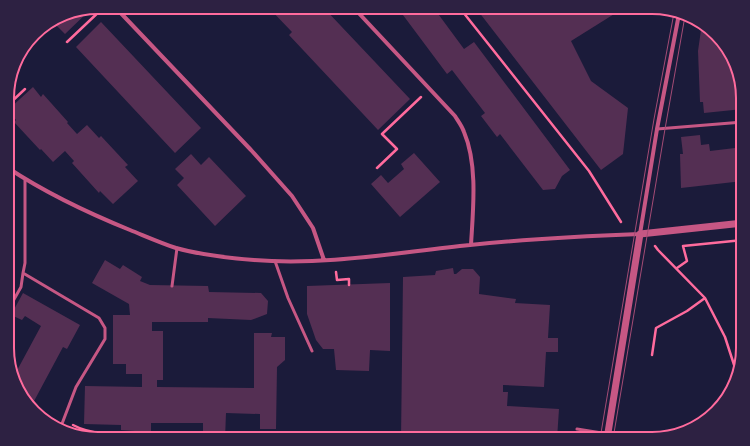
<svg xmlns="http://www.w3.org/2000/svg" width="750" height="446" font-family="Mulish,sans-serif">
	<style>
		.building { fill: #542f53 }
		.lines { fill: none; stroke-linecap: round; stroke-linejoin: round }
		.path { stroke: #ff6b9d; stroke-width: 2.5 }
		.service { stroke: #c65784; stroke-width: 3 }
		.minor { stroke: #c65784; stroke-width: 4 }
		.tertiary { stroke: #c65784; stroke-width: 7 }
		.tram { stroke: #a44b75; stroke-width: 1 }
		.rim { fill: none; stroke: #ff6b9d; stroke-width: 2 }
	</style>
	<rect width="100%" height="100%" fill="#1b1b3a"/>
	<path class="building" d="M145,7H156L150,12Z
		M232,7H243L237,13Z
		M268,7H323L410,99L378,130L289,35L292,32Z
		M397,7H433L464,49L474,42L570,170L562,176L555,189L543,190L500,134L497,137L481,116L485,113L452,70L447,74Z
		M475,7H617L619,11L571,41L591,81L628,108L623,154L601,170Z
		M90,8L91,9L65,34L52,21L63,14Z
		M101,22L201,128L175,153L76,47Z
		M702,23L731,52L743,91V109L704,113L703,102H700L698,51Z
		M8,85L15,93L8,99Z
		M33,87L41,97L43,94L68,122L67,123L77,134L87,125L99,138L101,136L128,165L125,167L138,181L113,204L100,191L99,193L72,163L74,161L65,151L53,162L41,149L40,150L14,122L16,120L8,110Z
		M700,135L701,145L709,144L710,151L735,148V142L743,141V181L681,188L680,154H683L681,137Z
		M414,153L440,182L400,217L371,184L381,175L388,183L404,169L401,164Z
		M191,154L201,165L209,157L246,196L215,226L177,185L184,178L175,169Z
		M105,260L120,269L123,265L142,277L140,281L150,285L208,286L209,292L261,293L268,301L267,314L251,320L208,318V322H152V331H163V380H157V387L254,388V333H272L271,337H285V360L277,367L276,429H260V414L226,413L225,439H203V423H151V439H135V431L121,430V425L84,424L85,386L142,387V374H126V364H113V315H130L129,304L92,283Z
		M453,268L454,274H456L462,269H473L480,277L479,294L516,299L515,303L550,305L548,338H558V352H546L544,387L503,385V392H508L507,406L559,409L557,439H401L403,277L435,275L436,271Z
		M390,283V351L370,350L369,371L336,370L334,349H323L316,340L307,314V286Z
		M23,293L80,325L67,349L63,347L33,403L35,406L34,409L22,399L14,376L41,326L25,316L22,320L11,315Z"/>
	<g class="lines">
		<path class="path" d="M459,7L589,171L621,222
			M67,42L104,7
			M8,105L25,89
			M377,168L397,149L382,134L421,97
			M655,246L658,250L705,298L725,337L737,374
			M677,268L687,261L683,246L743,240
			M336,272L337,280L349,279V285
			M652,355L656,328L687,311L705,298
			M73,425C91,435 115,434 135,433
			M151,433H192"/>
		<path class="service" d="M657,129L743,122
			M25,180V263L23,273L99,318L105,328V339L76,387L60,429
			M275,261L288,298L312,351
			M172,286L177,248
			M8,310L21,287L23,273
			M577,429L608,434"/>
		<path class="minor" d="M115,7L251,150L292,196L313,228L324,260
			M353,7L455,116C458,121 462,126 464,132C478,165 473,210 471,245
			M8,168C46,193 88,213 130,230C145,236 161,243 176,248C201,255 229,258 254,260C326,266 399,252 470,245C527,239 584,236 640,234L657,129L679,14"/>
		<path class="tertiary" d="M607,439L640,234L743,223"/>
		<path class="tram" d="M600,439L654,119L674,13
			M613,439L665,129L685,16"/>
	</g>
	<path d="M0 0H750V446H0ZM98 14H652A84 84 0 0 1 736 98V348A84 84 0 0 1 652 432H98A84 84 0 0 1 14 348V98A84 84 0 0 1 98 14Z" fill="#2d2142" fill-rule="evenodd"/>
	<path class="rim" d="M98 14H652A84 84 0 0 1 736 98V348A84 84 0 0 1 652 432H98A84 84 0 0 1 14 348V98A84 84 0 0 1 98 14Z"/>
</svg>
